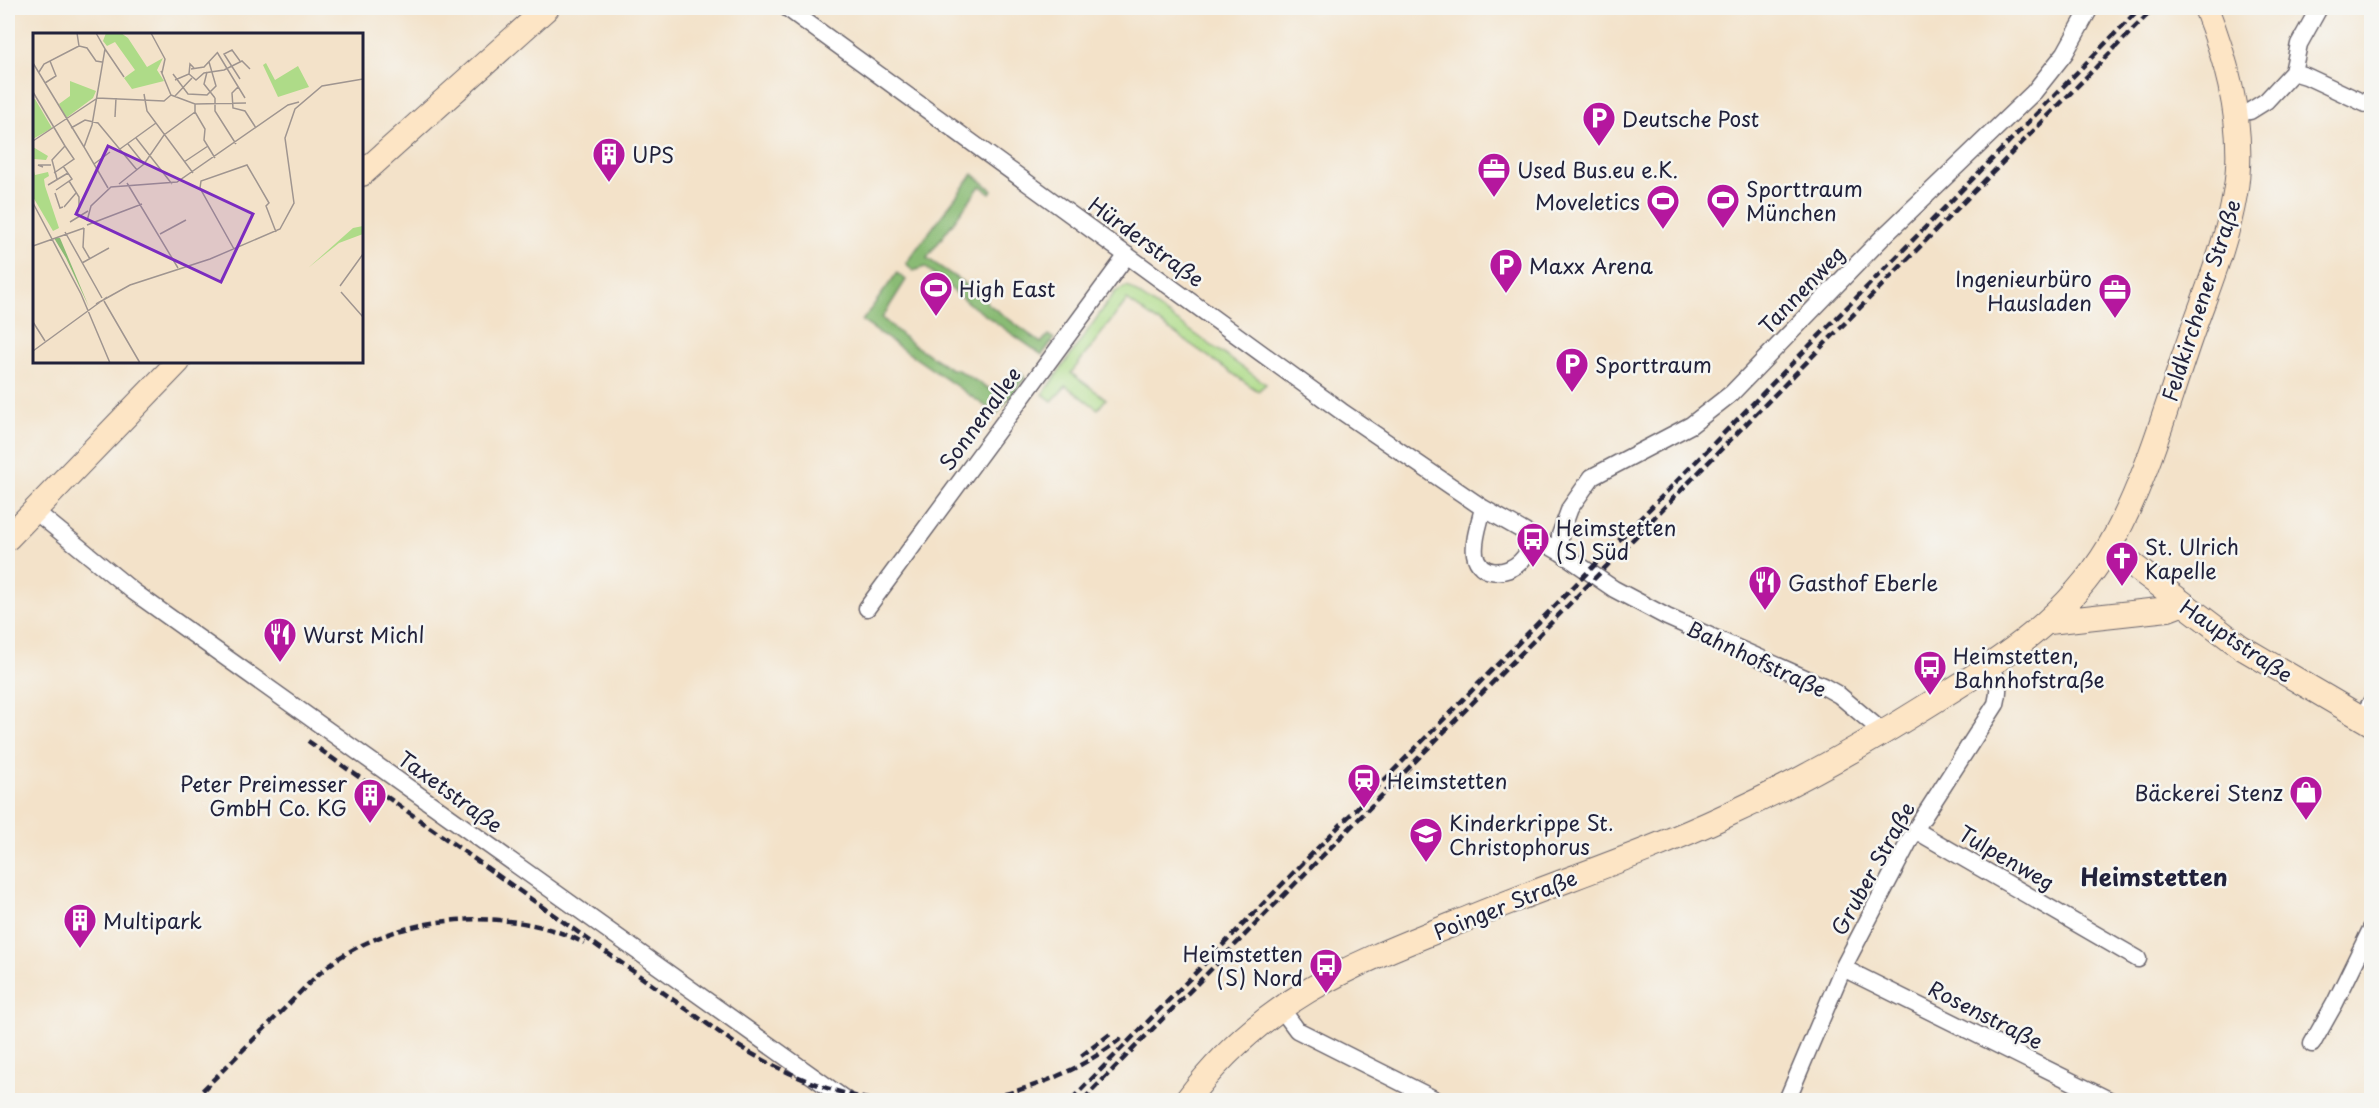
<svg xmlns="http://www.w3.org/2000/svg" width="2379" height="1108" font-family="'Playpen Sans',sans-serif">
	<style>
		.green { fill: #aedb88; stroke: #687e62; stroke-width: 1.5 }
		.forest { fill: #8abb74; stroke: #566e58; stroke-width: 1.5 }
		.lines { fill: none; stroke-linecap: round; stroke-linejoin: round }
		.street-casing { stroke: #6b656d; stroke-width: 19 }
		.secondary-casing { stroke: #6b656d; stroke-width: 26 }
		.street { stroke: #fff; stroke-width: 16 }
		.secondary { stroke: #fde5c5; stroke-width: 24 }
		.rail { stroke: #22223b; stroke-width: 4.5; stroke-dasharray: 9 4.5; stroke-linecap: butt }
		.labels { text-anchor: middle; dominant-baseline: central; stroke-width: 5; stroke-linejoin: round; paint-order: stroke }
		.poi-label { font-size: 21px; fill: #22223b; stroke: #f6f6f2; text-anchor: start }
		.street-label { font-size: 21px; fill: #22223b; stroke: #f6f6f2 }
		.quarter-label { font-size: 24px; font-weight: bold; fill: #22223b; stroke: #f6f6f2 }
		.inset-road { fill: none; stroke: #9f9590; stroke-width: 1.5 }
		.view { fill: #7b2cbf; fill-opacity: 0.15; stroke: #7b2cbf; stroke-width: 3 }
		.inset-edge { fill: none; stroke: #22223b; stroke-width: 3 }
	</style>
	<rect width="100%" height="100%" fill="#f6f6f2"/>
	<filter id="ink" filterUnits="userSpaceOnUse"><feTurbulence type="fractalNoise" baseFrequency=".0167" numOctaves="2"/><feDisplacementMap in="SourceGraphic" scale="12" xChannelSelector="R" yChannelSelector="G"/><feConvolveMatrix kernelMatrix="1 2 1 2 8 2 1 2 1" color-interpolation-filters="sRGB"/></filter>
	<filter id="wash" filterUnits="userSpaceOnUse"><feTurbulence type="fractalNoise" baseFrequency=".008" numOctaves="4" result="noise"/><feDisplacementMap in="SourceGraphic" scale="24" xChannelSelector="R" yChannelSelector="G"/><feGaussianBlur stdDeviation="1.35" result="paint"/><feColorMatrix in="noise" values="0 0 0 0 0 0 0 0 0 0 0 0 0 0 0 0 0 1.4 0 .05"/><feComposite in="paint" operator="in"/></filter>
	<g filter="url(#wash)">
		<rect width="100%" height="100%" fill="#f3e2c9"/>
		<path class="green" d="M1127,286L1266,384L1258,391L1127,300L1071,373L1106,399L1098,409L1066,386L1052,401L1043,394L1115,292Z"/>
		<path class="forest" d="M973,174L992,190L990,193L980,186L927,258L986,298L987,303L1041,343L1048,335L1054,339L1042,355L968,303L925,267L913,271L906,263Z
			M897,273L906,280L882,318L912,344L951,369H956L998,394L1016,368L1025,378L997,414L862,321Z"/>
	</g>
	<g filter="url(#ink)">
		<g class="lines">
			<defs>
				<path id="street" d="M787,8L1341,411L1483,508L1560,552L1614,589L1667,617L1823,686L1839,695L1884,733
					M2293,72L2306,76L2366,104H2372
					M2235,114L2250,111L2266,101L2293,72L2299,44L2319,8
					M1483,508C1480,522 1473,539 1475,554C1479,577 1507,575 1520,562C1527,555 1532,546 1537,538
					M35,511L134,592L846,1100
					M1560,552V535L1570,508L1592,477L1691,425L1732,393L1882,238L2034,92L2065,53L2090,8
					M867,608L1127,255
					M2361,718L2372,701
					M1915,830L2138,959
					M1843,968L2109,1100
					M1280,1007L1297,1030L1436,1100
					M2312,1044L2335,1003L2372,927
					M1787,1100L1843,968L1915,830L1996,704C2000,688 1999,679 1990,665"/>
				<path id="secondary" d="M362,174L547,8
					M8,538L178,362
					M2109,547L2241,647L2372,724
					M2049,622L2168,609L2181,604
					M1187,1100C1265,996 1354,964 1469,918C1554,883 1642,855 1725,816C1798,783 1868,743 1936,700C2003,659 2068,616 2109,547C2143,488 2163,418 2185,353C2202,301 2226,249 2235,194C2246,131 2229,66 2206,8"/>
			</defs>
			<use href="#street" class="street-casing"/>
			<use href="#secondary" class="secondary-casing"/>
			<use href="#street" class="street"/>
			<use href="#secondary" class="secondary"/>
			<path class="rail" d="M308,741L740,1047C783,1072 824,1091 873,1100
				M1081,1056L1113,1032
				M193,1100C222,1071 251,1042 280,1013C298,995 315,975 336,960C403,914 511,905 584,943
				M978,1100C1031,1090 1080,1071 1123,1037
				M1071,1100L2140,8
				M1083,1100L2154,8"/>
		</g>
	</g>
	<defs>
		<symbol id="parking-pin" viewBox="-11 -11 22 30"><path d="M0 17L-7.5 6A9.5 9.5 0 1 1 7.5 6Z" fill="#b5179e" stroke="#f6f6f2"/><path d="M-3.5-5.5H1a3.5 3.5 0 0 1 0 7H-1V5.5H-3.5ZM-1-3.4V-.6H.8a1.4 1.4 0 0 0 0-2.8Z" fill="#fff"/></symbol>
		<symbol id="building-pin" viewBox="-11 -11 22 30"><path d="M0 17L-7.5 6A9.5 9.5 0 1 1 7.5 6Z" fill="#b5179e" stroke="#f6f6f2"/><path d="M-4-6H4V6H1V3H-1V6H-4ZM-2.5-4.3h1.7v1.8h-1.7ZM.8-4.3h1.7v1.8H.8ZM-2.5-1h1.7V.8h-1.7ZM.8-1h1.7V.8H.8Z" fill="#fff"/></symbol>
		<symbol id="office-pin" viewBox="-11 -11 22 30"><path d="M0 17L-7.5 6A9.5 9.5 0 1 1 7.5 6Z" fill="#b5179e" stroke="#f6f6f2"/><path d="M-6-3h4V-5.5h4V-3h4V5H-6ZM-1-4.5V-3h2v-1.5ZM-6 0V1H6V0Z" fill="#fff"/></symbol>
		<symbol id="stadium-pin" viewBox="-11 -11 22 30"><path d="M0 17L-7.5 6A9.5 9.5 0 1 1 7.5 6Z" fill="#b5179e" stroke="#f6f6f2"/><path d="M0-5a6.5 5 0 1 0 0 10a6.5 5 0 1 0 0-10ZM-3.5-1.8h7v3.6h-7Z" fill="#fff"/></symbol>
		<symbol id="bus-pin" viewBox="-11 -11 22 30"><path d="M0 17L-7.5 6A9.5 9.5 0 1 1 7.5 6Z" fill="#b5179e" stroke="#f6f6f2"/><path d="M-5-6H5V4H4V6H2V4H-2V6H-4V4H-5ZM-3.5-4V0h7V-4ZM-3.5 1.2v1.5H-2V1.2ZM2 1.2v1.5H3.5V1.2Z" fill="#fff"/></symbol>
		<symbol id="church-pin" viewBox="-11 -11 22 30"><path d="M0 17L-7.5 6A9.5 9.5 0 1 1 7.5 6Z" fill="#b5179e" stroke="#f6f6f2"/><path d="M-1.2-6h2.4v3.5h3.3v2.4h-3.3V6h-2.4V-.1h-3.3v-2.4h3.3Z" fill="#fff"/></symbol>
		<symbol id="restaurant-pin" viewBox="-11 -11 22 30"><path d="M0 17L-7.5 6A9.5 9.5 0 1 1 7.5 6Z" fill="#b5179e" stroke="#f6f6f2"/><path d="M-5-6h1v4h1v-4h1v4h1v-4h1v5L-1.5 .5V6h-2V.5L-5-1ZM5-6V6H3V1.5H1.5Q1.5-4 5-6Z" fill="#fff"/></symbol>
		<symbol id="station-pin" viewBox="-11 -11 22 30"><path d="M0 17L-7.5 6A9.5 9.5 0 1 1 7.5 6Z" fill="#b5179e" stroke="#f6f6f2"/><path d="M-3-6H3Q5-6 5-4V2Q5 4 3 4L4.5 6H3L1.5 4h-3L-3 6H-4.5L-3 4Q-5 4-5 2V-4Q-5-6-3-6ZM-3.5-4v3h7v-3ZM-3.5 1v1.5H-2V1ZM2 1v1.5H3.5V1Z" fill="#fff"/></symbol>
		<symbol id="shop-pin" viewBox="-11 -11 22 30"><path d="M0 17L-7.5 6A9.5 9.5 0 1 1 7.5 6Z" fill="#b5179e" stroke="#f6f6f2"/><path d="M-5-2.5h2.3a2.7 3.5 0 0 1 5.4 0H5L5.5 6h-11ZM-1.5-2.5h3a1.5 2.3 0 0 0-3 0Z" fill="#fff"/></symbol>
		<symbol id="school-pin" viewBox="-11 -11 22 30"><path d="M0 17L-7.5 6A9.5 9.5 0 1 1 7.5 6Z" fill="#b5179e" stroke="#f6f6f2"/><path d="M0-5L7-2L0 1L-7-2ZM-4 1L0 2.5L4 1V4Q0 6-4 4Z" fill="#fff"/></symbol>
	</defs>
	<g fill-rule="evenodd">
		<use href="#parking-pin" x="1580" y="99" width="38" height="52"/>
		<use href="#building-pin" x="590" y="135" width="38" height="52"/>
		<use href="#office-pin" x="1475" y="150" width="38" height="52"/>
		<use href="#stadium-pin" x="1704" y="181" width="38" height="52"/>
		<use href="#stadium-pin" x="1644" y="182" width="38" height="52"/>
		<use href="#parking-pin" x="1487" y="246" width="38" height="52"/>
		<use href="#stadium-pin" x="917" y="269" width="38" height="52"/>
		<use href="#office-pin" x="2096" y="271" width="38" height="52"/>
		<use href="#parking-pin" x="1553" y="345" width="38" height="52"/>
		<use href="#bus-pin" x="1514" y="520" width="38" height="52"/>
		<use href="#church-pin" x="2103" y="539" width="38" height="52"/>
		<use href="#restaurant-pin" x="1746" y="563" width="38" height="52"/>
		<use href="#restaurant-pin" x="261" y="615" width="38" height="52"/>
		<use href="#bus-pin" x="1911" y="648" width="38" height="52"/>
		<use href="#station-pin" x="1345" y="761" width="38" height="52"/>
		<use href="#shop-pin" x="2287" y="773" width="38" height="52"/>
		<use href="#building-pin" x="351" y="776" width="38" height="52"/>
		<use href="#school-pin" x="1407" y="815" width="38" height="52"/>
		<use href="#building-pin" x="61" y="901" width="38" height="52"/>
		<use href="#bus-pin" x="1307" y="946" width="38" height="52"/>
	</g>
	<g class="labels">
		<g class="poi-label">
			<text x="1622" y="118">Deutsche Post</text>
			<text x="632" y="154">UPS</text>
			<text x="1517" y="169">Used Bus.eu e.K.</text>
			<text x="1746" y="188">Sporttraum<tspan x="1746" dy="24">München</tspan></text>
			<text x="1640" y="201" text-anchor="end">Moveletics</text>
			<text x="1529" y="265">Maxx Arena</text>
			<text x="2092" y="278" text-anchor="end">Ingenieurbüro<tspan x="2092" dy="24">Hausladen</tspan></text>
			<text x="959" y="288">High East</text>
			<text x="1595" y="364">Sporttraum</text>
			<text x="1556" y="527">Heimstetten<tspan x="1556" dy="24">(S) Süd</tspan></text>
			<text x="2145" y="546">St. Ulrich<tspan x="2145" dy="24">Kapelle</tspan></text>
			<text x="1788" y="582">Gasthof Eberle</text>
			<text x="303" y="634">Wurst Michl</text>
			<text x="1953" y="655">Heimstetten,<tspan x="1953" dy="24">Bahnhofstraße</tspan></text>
			<text x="1387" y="780">Heimstetten</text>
			<text x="347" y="783" text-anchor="end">Peter Preimesser<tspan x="347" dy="24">GmbH Co. KG</tspan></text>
			<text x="2283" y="792" text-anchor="end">Bäckerei Stenz</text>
			<text x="1449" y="822">Kinderkrippe St.<tspan x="1449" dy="24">Christophorus</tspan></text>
			<text x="103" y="920">Multipark</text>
			<text x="1303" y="953" text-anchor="end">Heimstetten<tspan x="1303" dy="24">(S) Nord</tspan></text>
		</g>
		<g class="street-label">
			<text transform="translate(1147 241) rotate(36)">Hürderstraße</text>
			<text transform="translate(1801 289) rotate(-46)">Tannenweg</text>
			<text transform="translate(2200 300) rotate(-72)">Feldkirchener Straße</text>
			<text transform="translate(979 418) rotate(-54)">Sonnenallee</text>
			<text transform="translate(2237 640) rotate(34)">Hauptstraße</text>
			<text transform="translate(1757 658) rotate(25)">Bahnhofstraße</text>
			<text transform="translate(451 791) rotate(36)">Taxetstraße</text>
			<text transform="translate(2007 857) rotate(30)">Tulpenweg</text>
			<text transform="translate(1872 868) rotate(-61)">Gruber Straße</text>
			<text transform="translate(1505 904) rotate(-22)">Poinger Straße</text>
			<text transform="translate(1986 1014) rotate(27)">Rosenstraße</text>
		</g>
		<g class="quarter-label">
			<text x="2154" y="876">Heimstetten</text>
		</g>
	</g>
	<g transform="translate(33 33)">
		<rect width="330" height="330" fill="#f3e2c9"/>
		<path d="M73,0H88L95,5L114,34L130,25L124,37L131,48L99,56L91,45L102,37L82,9L74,13L70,8ZM233,30L242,47L265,33L276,54L245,64L230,32ZM37,48L63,58L60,65L33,85L26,71L37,63ZM2,66L19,95L0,106V67ZM0,114L15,123L13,127L1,126L0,134L2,142L15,139L16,143L11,146L12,153L26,195L20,198L0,164ZM330,193V201L306,210L275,235L320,195Z" fill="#aedb88"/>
		<path d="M21,205H27L56,274L33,225Z" fill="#8abb74"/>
		<path class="inset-road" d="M44,0L46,13L54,15L63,28L69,29M63,0L72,16L59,92L51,114L75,155M118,0L132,26L129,40M72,16L91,44M184,19L212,65M207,28L199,17L191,21L207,46M0,30L51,114M158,36L171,34L184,20M128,38L138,62M6,39L11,31L46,13M174,39L171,51L182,65M140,41L155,61L174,62L183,53L176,29M156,41L163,47L171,40L191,37L209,28L217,36M142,47L156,41L157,31L161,35M12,50L23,43L17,28M205,54L199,60L200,75L212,78L223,95M0,59L32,113L19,127L24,146M111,61L114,78L160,140M138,62L162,71L213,70M142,63L159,45M64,65L131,68L138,62M182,65V78L203,111M162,71V79L172,96L171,107L182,125M82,84L83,65M38,95L52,87L65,90L104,137M103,105L139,151M0,108L63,66M95,111L111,131M87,116L123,90M151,129L175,113M61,131L77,119M10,134L5,132H18M21,140L41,126L32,113M36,148L46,164V174M94,150L145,235M86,151L111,131L131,102L162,79M15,152L35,140M23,157L39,146L30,133M22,160L27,175L30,174M0,170L48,261L77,330M31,174L43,160M54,188L58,173L78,154L144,149L255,72L266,69M37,189L55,178M54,192L109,171M51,195L50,214L57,226M32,199L69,265M127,201L153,187M0,213L51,195M201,216L167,155L168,148L214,132L236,170L233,173L243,199M49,230L76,215M307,253L330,221M308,259L330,284M71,268L107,330M63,271L97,252L177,226L247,196L261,170L252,105L262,76L289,53L330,46M0,289L12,308M0,318L74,264"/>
		<path class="view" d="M75,113L220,181L188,249L43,181Z"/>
		<rect width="330" height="330" class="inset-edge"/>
	</g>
	<rect width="2379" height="1108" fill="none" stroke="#f6f6f2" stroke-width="30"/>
</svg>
